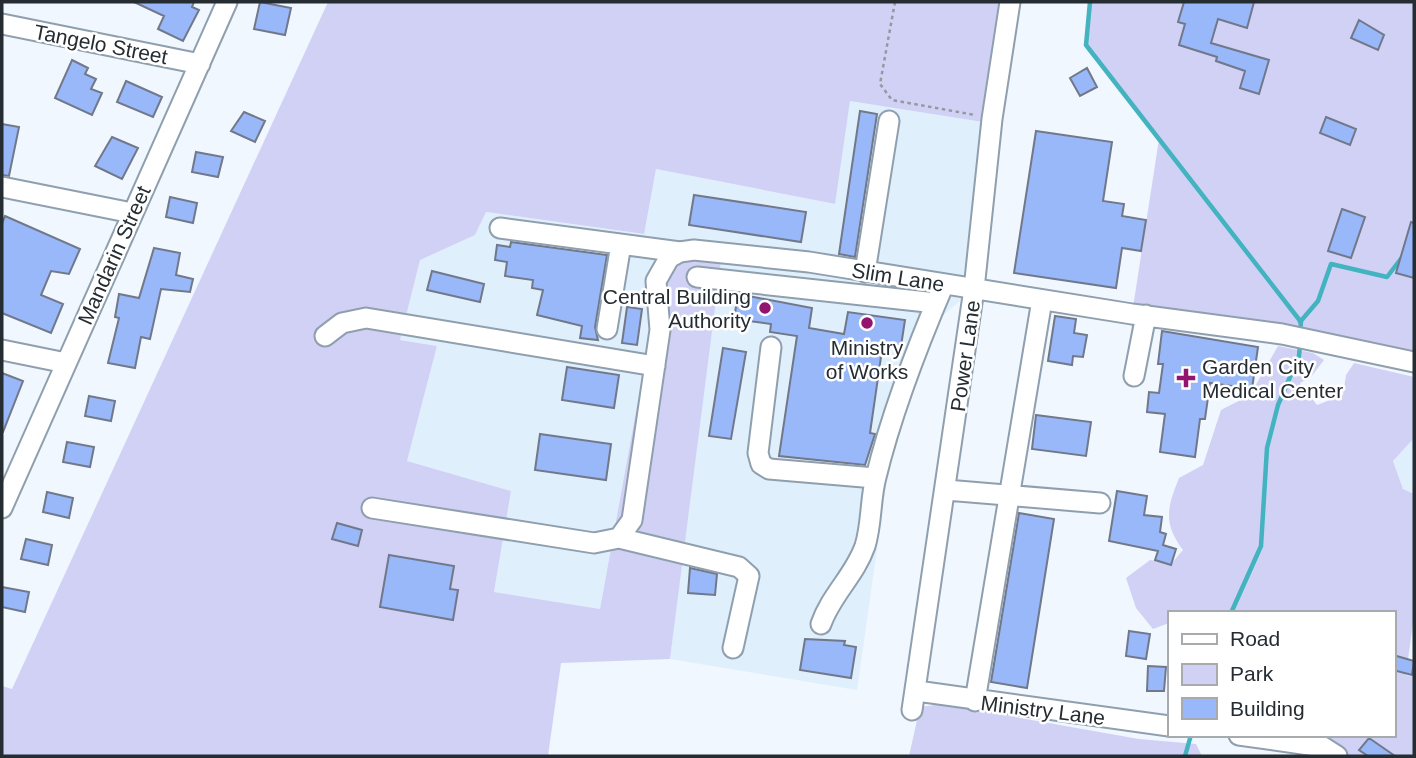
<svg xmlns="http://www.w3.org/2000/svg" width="1416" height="758" font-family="Helvetica,sans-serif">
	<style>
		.built { fill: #e0effc }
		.green { fill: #d1d1f6 }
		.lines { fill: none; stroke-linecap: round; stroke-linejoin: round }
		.stream { stroke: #43b3c0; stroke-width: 4.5 }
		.building { fill: #99b8fa; stroke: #70788a; stroke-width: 2 }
		.minor-casing { stroke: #8f9fae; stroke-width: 23 }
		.path { stroke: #92999f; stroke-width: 2.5; stroke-dasharray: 3.5 3.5; stroke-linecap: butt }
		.minor { stroke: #fff; stroke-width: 19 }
		.poi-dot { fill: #92146f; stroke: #fff; stroke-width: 2.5 }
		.labels { text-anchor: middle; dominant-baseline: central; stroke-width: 5; stroke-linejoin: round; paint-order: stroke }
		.street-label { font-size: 21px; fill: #252c32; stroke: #fff }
		.poi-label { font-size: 21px; fill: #252c32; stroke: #fff; text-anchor: end }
	</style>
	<rect width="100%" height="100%" fill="#f0f7fe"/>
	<path class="built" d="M850,101L989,123L974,289L934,323L910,382L889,465L857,690L670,659L716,288L648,345L600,609L494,592L511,491L407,461L437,346L400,340L420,259L475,235L486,212L643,234L656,169L834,204Z
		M1414,438V494L1403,489L1393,461Z"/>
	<path class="green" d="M328,2H1010L989,123L850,101L835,204L656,169L644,234L486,212L475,235L420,260L400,340L437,346L407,461L511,491L494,592L600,609L648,345L656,281L669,258L722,253L670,659L561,663L548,756H2V686L12,689Z
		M1090,2H1414V362L1132,314L1159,139L1086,45Z
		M1278,346L1313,353L1324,360L1311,377L1300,383L1317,405L1343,395L1346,375L1354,363L1414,377V438L1393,461L1403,489L1414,494V615L1406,675L1414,677V756H1337L1242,735H1393V613H1169V623L1153,629L1136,608L1126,578L1150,560L1171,564L1183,550C1163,523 1167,508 1179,478L1203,465L1221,410L1250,395Z
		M942,704L1139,739L1196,744L1202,756H909L920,707Z"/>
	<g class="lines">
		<path class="stream" d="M1090,2L1086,45L1301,322L1300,332
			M1300,322L1318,301L1331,264L1387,277L1403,256
			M1231,613L1261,546L1267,448L1278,405L1299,356L1300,345
			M1185,756L1191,735"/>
	</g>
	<path class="building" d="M134,2H194L192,7L199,10L183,41L158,29L164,16Z
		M260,2L291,8L285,35L254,29Z
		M1184,2H1254L1247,28L1218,19L1211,43L1269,60L1259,94L1240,88L1245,71L1216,61L1217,57L1179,45L1185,24L1178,22Z
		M1359,20L1384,35L1378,50L1351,38Z
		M72,60L88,68L85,74L96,79L91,89L102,93L92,115L55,98Z
		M1087,68L1097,87L1080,96L1070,78Z
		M126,81L162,97L153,117L117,102Z
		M860,111L877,114L855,257L839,254Z
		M244,112L265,121L255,142L231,131Z
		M1326,117L1356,129L1350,145L1320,133Z
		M2,124L19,127L9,176L2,175Z
		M1036,131L1112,142L1103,201L1124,204L1122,216L1146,220L1141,251L1122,248L1116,288L1014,273Z
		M112,137L138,148L122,179L95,166Z
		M196,152L223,157L218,177L192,172Z
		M694,195L806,212L801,242L689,225Z
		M170,197L197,203L193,223L166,217Z
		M1342,209L1365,217L1351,258L1328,251Z
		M5,216L80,249L69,274L51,271L41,295L63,304L51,333L2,313V224Z
		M1411,222L1414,223V278L1396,273Z
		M511,242L607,255L595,327L598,340L580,338L582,326L537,315L543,290L532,288L533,280L505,276L507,262L495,260L497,245L510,247Z
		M154,248L180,253L176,275L193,279L190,292L161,289L150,339L141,337L135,368L108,363L119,318L115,317L119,294L139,298Z
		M432,271L484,284L480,302L427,290Z
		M738,294L812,308L809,328L844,334L848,312L905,320L901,346L883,343L870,433L875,434L865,465L779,456L797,336L770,332L771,324L734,319Z
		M627,307L642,309L637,345L622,343Z
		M1055,316L1076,319L1074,333L1087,335L1083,357L1073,356L1072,365L1048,361Z
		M1162,331L1258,347L1252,389L1210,383L1205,419H1200L1195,457L1160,452L1165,414L1147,412L1149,392L1159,393L1163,364H1158Z
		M723,348L746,352L731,439L709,436Z
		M567,367L619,375L614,408L562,400Z
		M2,373L23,381L3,432H2Z
		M89,396L115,401L111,421L85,416Z
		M1036,415L1091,422L1086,456L1032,449Z
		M540,434L611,444L606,480L535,470Z
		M67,442L94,447L90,467L63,462Z
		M1117,491L1147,496L1144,515L1162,517L1160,532L1166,534L1163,545L1176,549L1171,565L1155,560L1158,551L1109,541Z
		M47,492L73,498L69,518L43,512Z
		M1019,513L1054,519L1027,688L991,682Z
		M337,523L362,530L358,546L332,539Z
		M26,539L52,545L48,565L21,559Z
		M389,555L454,566L450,589L458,590L453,620L380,607Z
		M690,568L717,574L715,595L688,593Z
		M2,587L29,592L25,612L2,607Z
		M1129,631L1150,634L1146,659L1126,656Z
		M805,639L845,641L844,645L856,647L851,678L800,670Z
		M1393,655L1414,661L1412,675L1393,670Z
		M1148,666L1166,667L1164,691H1147Z
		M1369,738L1395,756H1368L1359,750Z"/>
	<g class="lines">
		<defs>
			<path id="minor" d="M2,24L200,64
				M2,187L132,213
				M500,228L680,252
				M865,272L889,121
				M697,277L936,303
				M607,329L621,244
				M325,336L342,323L366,318L655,366
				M771,347L758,453L761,464L769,469L875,478
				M2,350L66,363
				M1134,376L1146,315
				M946,490L1100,503
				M2,508L227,2
				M372,508L594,543L619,538L739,567L749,576L733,648
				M619,538L632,520L660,330L656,281L669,258L680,252L694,250L809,262L1132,314L1282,334L1414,362
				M821,624C831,595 855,575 865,546C872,524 870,499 876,477C892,411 917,347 944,284
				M917,691L1169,726
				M975,701L1042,300
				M912,710L974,289L992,119L1010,2
				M1239,735L1323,747L1337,756"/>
		</defs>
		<use href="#minor" class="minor-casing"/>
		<path class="path" d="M895,2L880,84L892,100L975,115"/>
		<use href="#minor" class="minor"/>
	</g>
	<g class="poi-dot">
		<circle cx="765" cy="308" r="7"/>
		<circle cx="867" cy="323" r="7"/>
		<path d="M1182.5 367.5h7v7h7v7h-7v7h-7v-7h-7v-7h7z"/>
	</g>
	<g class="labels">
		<g class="street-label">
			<text transform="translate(101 44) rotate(11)">Tangelo Street</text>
			<text transform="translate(114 255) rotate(-66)">Mandarin Street</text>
			<text transform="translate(898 277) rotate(9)">Slim Lane</text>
			<text transform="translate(965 356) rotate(-82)">Power Lane</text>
			<text transform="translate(1043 710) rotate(7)">Ministry Lane</text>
		</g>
		<g class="poi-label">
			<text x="751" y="296">Central Building<tspan x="751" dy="24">Authority</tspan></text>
			<text x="867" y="347" text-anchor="middle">Ministry<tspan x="867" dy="24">of Works</tspan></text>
			<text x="1202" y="366" text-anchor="start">Garden City<tspan x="1202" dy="24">Medical Center</tspan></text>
		</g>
	</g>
	<rect width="1416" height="758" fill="none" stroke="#252c32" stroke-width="7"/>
	<rect x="1168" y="611" width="228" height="126" fill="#ffffff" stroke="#a8abad" stroke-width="2"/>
	<rect x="1182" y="634" width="35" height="10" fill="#ffffff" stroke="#a8abad" stroke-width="2"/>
	<text x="1230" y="646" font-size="21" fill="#252c32">Road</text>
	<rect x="1182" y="664" width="35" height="21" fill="#d1d1f6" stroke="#a8abad" stroke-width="2"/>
	<text x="1230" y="681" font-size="21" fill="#252c32">Park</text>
	<rect x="1182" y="698" width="35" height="21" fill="#99b8fa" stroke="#a8abad" stroke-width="2"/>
	<text x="1230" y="716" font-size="21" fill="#252c32">Building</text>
</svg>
